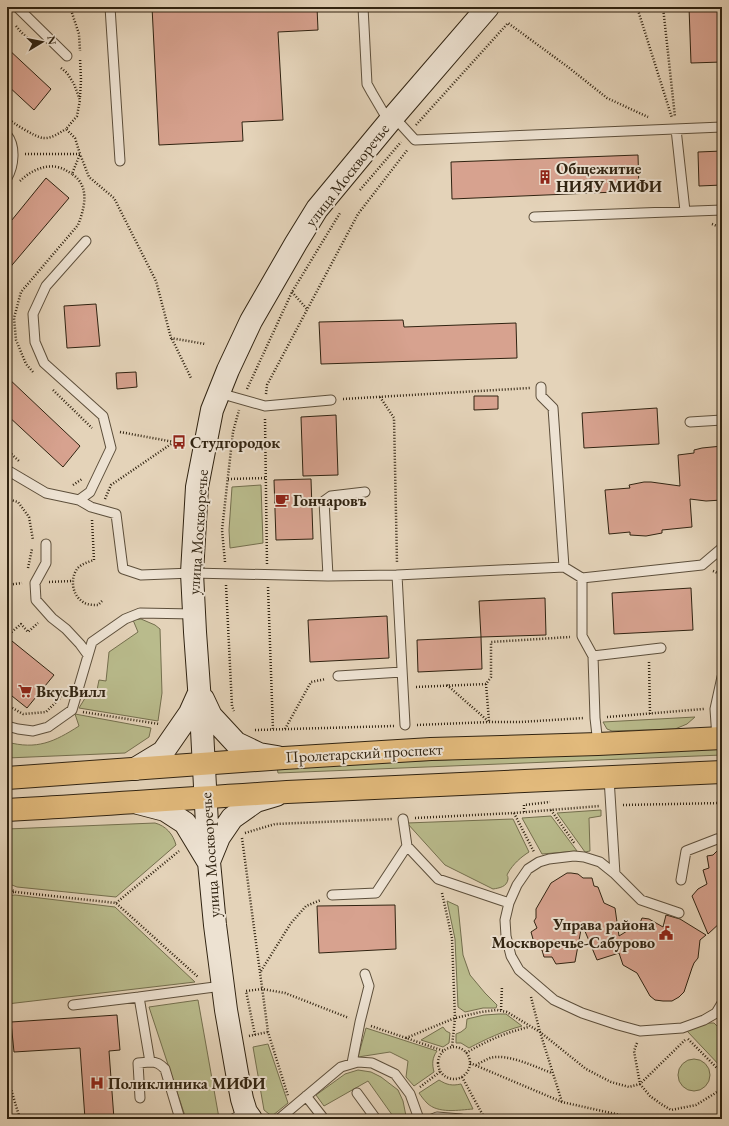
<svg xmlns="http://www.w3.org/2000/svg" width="729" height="1126" font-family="'EB Garamond',serif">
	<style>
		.green { fill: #b9bb8c; stroke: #746f4e }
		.building { fill: #d7a28f; stroke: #302311 }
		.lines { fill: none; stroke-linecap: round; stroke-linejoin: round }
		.lane-casing { stroke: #5d4f3b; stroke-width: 11 }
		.secondary-casing { stroke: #302311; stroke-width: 24 }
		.primary-casing { stroke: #302311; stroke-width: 24 }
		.path { stroke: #302311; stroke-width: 2.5; stroke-dasharray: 1 2; stroke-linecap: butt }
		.lane { stroke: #ede2d2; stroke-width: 9 }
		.secondary { stroke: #ede2d2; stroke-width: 22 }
		.primary { stroke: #e2ba7c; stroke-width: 22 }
		.labels { text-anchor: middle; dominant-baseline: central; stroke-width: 4; stroke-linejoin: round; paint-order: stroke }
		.poi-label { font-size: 16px; font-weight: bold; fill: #302311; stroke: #ede2d2; text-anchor: start }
		.street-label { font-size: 16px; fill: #302311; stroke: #ede2d2 }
	</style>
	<rect width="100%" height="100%" fill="#e4d3b9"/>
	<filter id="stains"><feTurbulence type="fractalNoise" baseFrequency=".005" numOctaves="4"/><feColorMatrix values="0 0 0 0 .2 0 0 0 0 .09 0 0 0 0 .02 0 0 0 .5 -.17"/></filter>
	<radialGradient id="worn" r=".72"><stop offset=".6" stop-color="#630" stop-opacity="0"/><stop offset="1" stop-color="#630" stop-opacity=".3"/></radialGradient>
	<path class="green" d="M261,485L263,543L230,548L229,530L232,487Z
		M141,619L155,625L160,629L162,693L158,721L79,708L90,690H97L99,680L106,681L109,652L138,632L133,620Z
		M75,714L151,728L149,737L125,753L7,758V742C37,750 54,742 79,726Z
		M695,717L687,724L675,729L612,731L607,729L603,722Z
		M722,748V755L278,773L277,767Z
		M601,810V816L589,818L590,851L585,852L557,813Z
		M551,816L577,851L542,854L522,818Z
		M513,819L529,852C521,857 513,864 508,873C506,877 508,874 508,879C507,887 499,888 493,889L445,865L407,823Z
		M155,823C166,826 173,834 176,845L116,897L17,887L7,883V829Z
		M15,895L115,907L195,982L7,1004V896Z
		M447,901L458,906L463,955L470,975L485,993L497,1005L496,1008H483L465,1012L458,1007L455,939Z
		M198,1000L219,1118L218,1119H186L149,1007Z
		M499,1014H506L522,1026C503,1031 486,1039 469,1048L461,1043H456V1034L461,1032L466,1028L467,1019L484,1015Z
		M704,1023H714L722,1031V1068L687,1031Z
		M443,1027L446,1031L450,1033L449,1043L443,1047L421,1040Z
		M366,1028L437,1051C432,1058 432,1064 434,1072L414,1086L406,1077L408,1061L390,1052L358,1057Z
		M268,1044L288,1103L272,1116L269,1114L264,1110L253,1047Z
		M678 1075a16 16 0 1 1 32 0a16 16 0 1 1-32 0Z
		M358,1070L371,1072L381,1077L398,1090L403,1101L406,1116L405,1119H395L368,1081L324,1106L316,1095L345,1074Z
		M439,1080C447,1085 452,1086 461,1084L473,1109C459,1110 438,1114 427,1103C424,1100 421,1096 419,1093Z"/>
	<path class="building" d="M152,7H317L318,30L278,32L283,120L242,122L243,141L159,145Z
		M689,7H721L722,62L691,63Z
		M7,48L51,89L34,110L7,85Z
		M722,151V185L699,186L698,152Z
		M638,155L639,191L452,199L451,162Z
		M46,178L69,198L7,271V226Z
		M96,304L100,346L67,348L64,306Z
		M403,320L404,327L516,323L517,358L321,364L319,322Z
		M136,372L137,387L117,389L116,373Z
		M7,377L80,446L63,467L7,415Z
		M474,396H498V409L474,410Z
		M657,408L659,444L584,448L582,413Z
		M336,415L338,475L303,476L301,417Z
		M722,446V500L706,501L690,499L692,527L662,530V533L646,536L630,535V532L609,534L605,490L630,488L629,485L644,482H651L680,486L678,455L694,453V450L702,448Z
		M311,479L313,539L276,540L274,480Z
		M691,588L693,630L614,634L612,593Z
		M545,598L546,635L481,637L479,601Z
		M387,616L389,658L310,662L308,620Z
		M7,637L54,675L27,708L7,692Z
		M481,637L482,669L418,672L417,640Z
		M722,846V921L708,934L692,896L698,889L707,884L703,870L709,868L707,856L713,855Z
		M567,873H571L578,874L583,878H592L594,886L598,887L604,903L615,908L619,936L640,923L642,918L649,919L663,927L666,915L680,919L706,935L700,940L698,958L694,963L692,968L684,992L679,997L672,1001H663L655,1000L650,996L637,973L623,965L619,953L597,960L582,924L575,962L556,964L552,957H544L542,950L535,946L531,932L537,928L534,921L536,918V909L551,883Z
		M395,905L396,949L319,953L317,906Z
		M117,1015L120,1050L109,1051L114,1119H85L80,1048L14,1052L11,1022Z"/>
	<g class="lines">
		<defs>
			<path id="lane" d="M17,7L67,56
				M110,7L120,161
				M363,7L367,84L372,93L389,122
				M394,117L415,140L722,127
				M676,129L685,211
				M7,135C16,146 14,166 7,178
				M534,217L722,210
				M541,387V396L553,408L564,567
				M219,393L265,406L331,400
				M690,422L722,420
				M7,470L46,493L79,500L91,507L116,514L123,569L141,575L192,573L328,576L397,575L564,567L582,578V636L593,656L595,718L598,744
				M79,500L90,492L111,448L103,416L44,363L35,342L33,314L46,286L86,241
				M46,544V563L35,583L36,600L52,618L66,629L80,644L88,655
				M397,575L405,725
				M328,576L324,501L331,496L365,492
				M582,578L702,565L722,548
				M593,656L661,648
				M338,676L402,672
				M7,726L18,729L33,731L48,727L72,710L92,642L125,619L140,613L194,614
				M717,738L715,709L722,677
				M609,778L615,874
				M403,819L407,846L438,879L509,903L517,885L528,869L539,862L549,859L574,856L584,857L600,862L615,874L641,900L679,913
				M681,880L686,851L717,839L722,838
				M332,895L376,893L407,846
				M509,903L505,920L506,936L511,956L519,970L554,1000L582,1013L618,1025L640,1031L682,1028L704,1020L716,1013L722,1003
				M139,997L222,986
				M73,1005L139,997L150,1062C157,1062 160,1064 165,1069L180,1119
				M352,1063L360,1022L369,986L365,974
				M357,1093L376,1119
				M306,1096L324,1119
				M140,1098L138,1063L150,1062
				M233,1119L246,1112
				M279,1119L341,1067L358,1062L372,1063L395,1074L410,1094L419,1119
				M432,1119L437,1117L461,1119"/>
			<path id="secondary" d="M203,699L211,716L236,743L259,754L277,757
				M135,769L163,752L190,713L199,693
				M138,803L165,810L185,823L208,861
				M210,859L219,837L232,818L256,801L276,795
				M251,1119L246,1112L242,1099L237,1073L226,1010L215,925L209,862L202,730L195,632L192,573L197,487L212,410L228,370L251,321L296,243L317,209L394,116L488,7"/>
			<path id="primary" d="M7,778L284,758L431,749L598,744L722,738
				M7,810C100,805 194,798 287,792C432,784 577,780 722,772"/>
		</defs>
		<use href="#lane" class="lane-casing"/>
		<use href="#secondary" class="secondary-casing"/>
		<use href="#primary" class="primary-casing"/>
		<path class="path" d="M64,7L71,10
			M71,7V10L79,34L80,51
			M637,7L672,118
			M663,7L675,117
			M16,26L21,32L32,42
			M80,97L81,80L80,58
			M7,118C13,123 35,137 43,138C51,139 59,133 66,129
			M416,125L508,23L568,67L607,98L648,117
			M25,154H80L89,177L114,198L156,281L171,338L205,344
			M20,181C29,172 44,164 57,167C63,168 67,171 72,174
			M360,190L401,142
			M7,194L11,190
			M712,224L722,228
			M292,292L307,309
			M172,339L191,378
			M33,372L26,364L16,340L14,318L21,292L78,225C85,207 90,186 72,174L80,154L75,138L66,129L77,116L80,100L74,84L67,73L61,68
			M247,389L292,292L340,213
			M53,390L92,428
			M266,394L267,385L358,214L408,149
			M380,397L394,418L397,563
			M343,399L530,388
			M265,419L267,564
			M120,432L174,442
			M7,450L19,461
			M228,479L266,478
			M73,485L82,479
			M7,499L18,502L29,517L33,540
			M105,499L111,485L174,442
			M92,520L94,560C88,562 81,564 77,569C70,579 72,595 83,602C87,605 93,605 98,605L102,601
			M225,562L222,530L233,432L239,410
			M28,568L32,549
			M713,571L722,575
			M49,582L72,581
			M7,585L22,583
			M226,585L232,706L234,711
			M268,587L273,730
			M7,636L21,624L28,632L38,623
			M649,662L650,714
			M486,684L489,721
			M447,685L488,721
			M416,687L486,684L491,677V642L570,637
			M7,705L23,714L46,712L63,695
			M83,712L159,724
			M607,717L704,709
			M417,725L489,722H520L584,718
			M285,729L311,682L326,679
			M255,730L394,726
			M623,805L722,803
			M551,810L575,844
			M524,812V805L550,802
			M514,813L534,852
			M415,818L514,813L600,806
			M245,833L275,824L392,819
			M242,838L268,1032L288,1096
			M7,888L16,892L116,903L198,977
			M7,893L15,892
			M442,893L452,938L455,1018L452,1047
			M116,903L179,851
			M261,971L291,923L306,906L321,900
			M531,997L540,1032L562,1102
			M501,1010L502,986
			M371,1026L444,1051
			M255,1035L246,991L262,989L285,993L349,1018
			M249,1036L268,1032
			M406,1038L455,1018L481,1012L497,1010L507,1012L540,1032L586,1069L611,1082L629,1087L640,1084L685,1040
			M688,1039L722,1073
			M637,1043L634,1051L640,1084L650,1096L661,1104L671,1110L696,1105L722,1089
			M438 1063a16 16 0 1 1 32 0a16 16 0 1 1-32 0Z
			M466,1053C486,1041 507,1032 529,1027
			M470,1063L562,1102L638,1119
			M476,1065C480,1063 485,1060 490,1058C508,1053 535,1067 552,1073
			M7,1076L20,1119
			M462,1077L485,1119
			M420,1087L441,1071"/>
		<use href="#lane" class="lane"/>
		<use href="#secondary" class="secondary"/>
		<use href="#primary" class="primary"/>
	</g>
	<defs>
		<symbol id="building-bare" viewBox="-9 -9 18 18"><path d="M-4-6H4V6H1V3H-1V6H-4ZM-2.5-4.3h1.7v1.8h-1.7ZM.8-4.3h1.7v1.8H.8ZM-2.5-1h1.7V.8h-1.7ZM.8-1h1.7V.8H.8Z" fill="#8f2418" stroke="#ede2d2" stroke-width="2.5" paint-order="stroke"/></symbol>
		<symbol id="bus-bare" viewBox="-9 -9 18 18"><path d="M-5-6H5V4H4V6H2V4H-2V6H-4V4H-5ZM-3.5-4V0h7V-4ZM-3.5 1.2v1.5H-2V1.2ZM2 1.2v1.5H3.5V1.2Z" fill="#8f2418" stroke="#ede2d2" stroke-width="2.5" paint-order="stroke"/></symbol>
		<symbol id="cafe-bare" viewBox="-9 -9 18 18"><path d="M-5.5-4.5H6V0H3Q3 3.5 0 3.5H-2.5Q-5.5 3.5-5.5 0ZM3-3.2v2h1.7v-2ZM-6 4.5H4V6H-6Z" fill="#8f2418" stroke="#ede2d2" stroke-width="2.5" paint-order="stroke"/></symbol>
		<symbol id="supermarket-bare" viewBox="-9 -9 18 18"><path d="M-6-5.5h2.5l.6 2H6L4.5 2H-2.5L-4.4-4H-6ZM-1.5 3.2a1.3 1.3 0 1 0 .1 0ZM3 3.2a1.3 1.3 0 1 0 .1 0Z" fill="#8f2418" stroke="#ede2d2" stroke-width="2.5" paint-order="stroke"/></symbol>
		<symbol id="civic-bare" viewBox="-9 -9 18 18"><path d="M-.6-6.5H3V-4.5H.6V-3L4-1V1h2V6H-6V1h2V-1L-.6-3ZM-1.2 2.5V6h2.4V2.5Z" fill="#8f2418" stroke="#ede2d2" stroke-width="2.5" paint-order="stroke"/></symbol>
		<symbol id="hospital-bare" viewBox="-9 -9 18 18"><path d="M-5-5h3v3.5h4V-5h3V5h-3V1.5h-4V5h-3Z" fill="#8f2418" stroke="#ede2d2" stroke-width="2.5" paint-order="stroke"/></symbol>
	</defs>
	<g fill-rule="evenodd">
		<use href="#building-bare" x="535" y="167" width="20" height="20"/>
		<use href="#bus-bare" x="169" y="432" width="20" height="20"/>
		<use href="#cafe-bare" x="272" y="490" width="20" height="20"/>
		<use href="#supermarket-bare" x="15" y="681" width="20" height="20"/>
		<use href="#civic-bare" x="656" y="923" width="20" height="20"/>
		<use href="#hospital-bare" x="87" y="1073" width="20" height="20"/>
	</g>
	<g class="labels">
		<g class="poi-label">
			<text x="556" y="168">Общежитие<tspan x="556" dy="18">НИЯУ МИФИ</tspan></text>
			<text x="190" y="442">Студгородок</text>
			<text x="293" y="500">Гончаровъ</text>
			<text x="36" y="691">ВкусВилл</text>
			<text x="655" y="924" text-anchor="end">Управа района<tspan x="655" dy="18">Москворечье-Сабурово</tspan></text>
			<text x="108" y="1083">Поликлиника МИФИ</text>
		</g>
		<g class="street-label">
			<text transform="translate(347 175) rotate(-52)">улица Москворечье</text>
			<text transform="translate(198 532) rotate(-86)">улица Москворечье</text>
			<text transform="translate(364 753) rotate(-3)">Пролетарский проспект</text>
			<text transform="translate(210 855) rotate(-94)">улица Москворечье</text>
		</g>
	</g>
	<rect width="729" height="1126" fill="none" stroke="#e4d3b9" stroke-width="24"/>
	<rect x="8" y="8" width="713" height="1110" fill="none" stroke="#302311" stroke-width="2"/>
	<rect x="12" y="12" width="705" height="1102" fill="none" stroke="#302311"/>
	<g transform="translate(42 42) rotate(80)" stroke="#ede2d2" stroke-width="3" paint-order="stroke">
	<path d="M0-3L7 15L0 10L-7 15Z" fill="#302311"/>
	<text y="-6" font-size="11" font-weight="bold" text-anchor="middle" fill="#302311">N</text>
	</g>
	<rect width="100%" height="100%" filter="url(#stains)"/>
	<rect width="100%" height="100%" fill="url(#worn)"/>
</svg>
